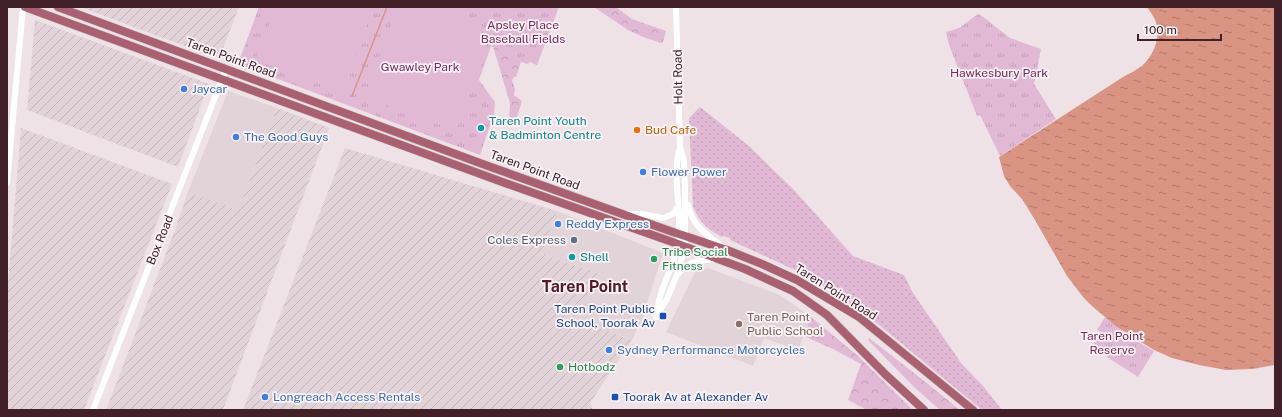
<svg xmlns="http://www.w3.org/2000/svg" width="1282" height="417" font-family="'Public Sans',sans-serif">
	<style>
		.built { fill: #e2d3d9 }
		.industrial { fill: url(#industrial-furrows) }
		.grass { fill: url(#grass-dots) }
		.forest { fill: url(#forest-crowns) }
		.park { fill: url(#park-tufts) }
		.garden { fill: #e2b9d5 }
		.water { fill: url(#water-ripples) }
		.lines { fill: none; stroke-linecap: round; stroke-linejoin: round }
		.stream { stroke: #d99484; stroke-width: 1.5 }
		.primary-casing { stroke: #cac1c3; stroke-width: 9 }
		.tertiary { stroke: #fff; stroke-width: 6 }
		.primary { stroke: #a96172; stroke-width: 8 }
		.shop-dot { fill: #3f7fe0; stroke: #faf3f6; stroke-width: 1.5 }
		.culture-dot { fill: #0f9aa8; stroke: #faf3f6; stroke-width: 1.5 }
		.food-dot { fill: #e8710a; stroke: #faf3f6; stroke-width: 1.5 }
		.service-dot { fill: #5c6f8a; stroke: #faf3f6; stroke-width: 1.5 }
		.leisure-dot { fill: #2e9e5b; stroke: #faf3f6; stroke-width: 1.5 }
		.transit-dot { fill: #1a4fb4; stroke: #faf3f6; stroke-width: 1.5 }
		.education-dot { fill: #8d6e63; stroke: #faf3f6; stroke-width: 1.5 }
		.labels { text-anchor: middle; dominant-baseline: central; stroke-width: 3.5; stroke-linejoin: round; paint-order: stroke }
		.park-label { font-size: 12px; fill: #7e2559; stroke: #faf3f6 }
		.street-label { font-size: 12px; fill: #422028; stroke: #faf3f6 }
		.shop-label { font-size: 12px; fill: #366cbe; stroke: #faf3f6; text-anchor: start }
		.culture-label { font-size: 12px; fill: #0d838f; stroke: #faf3f6; text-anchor: start }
		.food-label { font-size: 12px; fill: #c56008; stroke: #faf3f6; text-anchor: start }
		.service-label { font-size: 12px; fill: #4e5e75; stroke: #faf3f6; text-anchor: end }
		.leisure-label { font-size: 12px; fill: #27864d; stroke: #faf3f6; text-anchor: start }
		.transit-label { font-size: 12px; fill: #164399; stroke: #faf3f6; text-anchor: end }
		.education-label { font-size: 12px; fill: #785e54; stroke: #faf3f6; text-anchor: start }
		.district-label { font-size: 16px; font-weight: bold; fill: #561926; stroke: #faf3f6 }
	</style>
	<defs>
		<pattern id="industrial-furrows" width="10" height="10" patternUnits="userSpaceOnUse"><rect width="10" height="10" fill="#e2d3d9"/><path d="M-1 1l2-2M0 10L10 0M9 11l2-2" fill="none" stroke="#c3b5ba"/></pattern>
		<pattern id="grass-dots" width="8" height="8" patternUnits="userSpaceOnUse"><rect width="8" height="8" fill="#e2b9d5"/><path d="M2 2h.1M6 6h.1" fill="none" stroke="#c39fb7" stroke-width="1.8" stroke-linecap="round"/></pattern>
		<pattern id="forest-crowns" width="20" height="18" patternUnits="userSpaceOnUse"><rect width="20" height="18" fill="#e2b9d5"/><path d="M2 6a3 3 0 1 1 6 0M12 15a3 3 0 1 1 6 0" fill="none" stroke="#c39fb7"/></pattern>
		<pattern id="park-tufts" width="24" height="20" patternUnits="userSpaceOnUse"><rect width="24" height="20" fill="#e2b9d5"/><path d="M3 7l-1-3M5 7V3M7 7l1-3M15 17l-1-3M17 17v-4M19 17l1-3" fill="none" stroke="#c39fb7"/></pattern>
		<pattern id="water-ripples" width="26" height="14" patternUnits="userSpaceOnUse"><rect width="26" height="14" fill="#d99484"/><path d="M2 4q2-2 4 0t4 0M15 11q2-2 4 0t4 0" fill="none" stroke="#b2786c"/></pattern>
	</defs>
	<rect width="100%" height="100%" fill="#eee2e7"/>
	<path class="built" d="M228,91L277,108L238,211L188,192Z
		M557,211L663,253L642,319L632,340L578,320L601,274L541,254Z
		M708,268L780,295L811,317L798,350L764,338L753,366L666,332L695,272Z"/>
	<path class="industrial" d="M80,7H239L220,56L217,58L212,56L214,51L211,50L209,55Z
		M35,20L209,84L178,167L27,110Z
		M277,108L329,128L223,410H106L175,230L188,192L238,210Z
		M21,128L172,184L84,410H7V295Z
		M345,148L557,211L541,254L601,274L578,320L632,340L590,403L593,410H243Z"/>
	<path class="grass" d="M700,107L749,146L795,191L853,256L904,275L913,293L961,363L984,387L1002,410H982L878,324L812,278L730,240V238L723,236L722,237C708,230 698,221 693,206L689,118Z"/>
	<path class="forest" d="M594,7H616L632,19L666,31L663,42L661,43L643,37L628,30Z
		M492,43L534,58L527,64L521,62L516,77H514L512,80L515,89L514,95L522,101L514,126L509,122L510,103Z
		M811,317L857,355L913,410H867L848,400L861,364L833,349L804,336Z
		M869,338L918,376L960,410H940L913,386L868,340Z"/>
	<path class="park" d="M259,7H559L537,65L491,46L479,80L495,102L494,114L480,155L238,64Z
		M978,14L982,16L1010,38L1041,49L1034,84L1056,119L1000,156L980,115L977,116L949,45L946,32L959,28Z
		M1105,317L1130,337L1154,351L1138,377L1110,359L1092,346L1101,332L1097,330Z"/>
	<path class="garden" d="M276,7H374L342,92L255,60Z
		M398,7H452L487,47L456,131L364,97Z"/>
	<path class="water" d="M1147,7H1275V365L1252,369L1226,370L1199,365L1172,358L1154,350L1117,327L1092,306L1083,297L1067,276L1035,220L1022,199L1010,186L1004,176L999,157L1123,77C1129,74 1136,70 1142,66C1152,57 1160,40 1157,26C1156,19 1151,13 1147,7Z"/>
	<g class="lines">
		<path class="stream" d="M352,96L387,7"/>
		<defs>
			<path id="primary" d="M25,7L505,183L678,244L745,269L793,291L827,315L885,374L924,410
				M58,7L488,166L670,231L727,250L762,264L797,280L859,317L973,410"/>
		</defs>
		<use href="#primary" class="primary-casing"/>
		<path class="tertiary" d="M7,183L23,7
			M688,205C693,227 706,234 723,247
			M627,214H642L663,218L673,214L678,207
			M679,273C687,261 702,260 716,259
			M657,315C658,290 673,269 678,245C683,213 672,181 679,150
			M656,317L667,299L676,277L685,248V186L684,162L680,146L676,7
			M93,410L226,69"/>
		<use href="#primary" class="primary"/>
	</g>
	<g class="shop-dot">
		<circle cx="184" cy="89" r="4"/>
		<circle cx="236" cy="137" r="4"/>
		<circle cx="643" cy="172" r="4"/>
		<circle cx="558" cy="224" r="4"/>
		<circle cx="609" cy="350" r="4"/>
		<circle cx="265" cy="397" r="4"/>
	</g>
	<g class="culture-dot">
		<circle cx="481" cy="128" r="4"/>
		<circle cx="572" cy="257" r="4"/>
	</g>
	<circle class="food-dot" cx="637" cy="130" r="4"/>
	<circle class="service-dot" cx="574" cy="240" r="4"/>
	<g class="leisure-dot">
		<circle cx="654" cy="259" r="4"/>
		<circle cx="560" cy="367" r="4"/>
	</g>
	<g class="transit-dot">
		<rect x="659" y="312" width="8" height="8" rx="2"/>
		<rect x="611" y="393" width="8" height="8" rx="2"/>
	</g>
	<circle class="education-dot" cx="739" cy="324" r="4"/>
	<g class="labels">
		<g class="park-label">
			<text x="523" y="25">Apsley Place<tspan x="523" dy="14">Baseball Fields</tspan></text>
			<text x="420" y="67">Gwawley Park</text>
			<text x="999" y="73">Hawkesbury Park</text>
			<text x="1112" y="336">Taren Point<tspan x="1112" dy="14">Reserve</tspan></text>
		</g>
		<g class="street-label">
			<text transform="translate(231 58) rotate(20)">Taren Point Road</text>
			<text transform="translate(678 77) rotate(-91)">Holt Road</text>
			<text transform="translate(535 170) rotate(20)">Taren Point Road</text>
			<text transform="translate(160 240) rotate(-68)">Box Road</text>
			<text transform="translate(836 292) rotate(32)">Taren Point Road</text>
		</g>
		<g class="shop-label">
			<text x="192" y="89">Jaycar</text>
			<text x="244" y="137">The Good Guys</text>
			<text x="651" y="172">Flower Power</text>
			<text x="566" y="224">Reddy Express</text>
			<text x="617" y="350">Sydney Performance Motorcycles</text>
			<text x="273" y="397">Longreach Access Rentals</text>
		</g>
		<g class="culture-label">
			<text x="489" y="121">Taren Point Youth<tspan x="489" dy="14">&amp; Badminton Centre</tspan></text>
			<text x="580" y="257">Shell</text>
		</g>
		<g class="food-label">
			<text x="645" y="130">Bud Cafe</text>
		</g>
		<g class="service-label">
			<text x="566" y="240">Coles Express</text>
		</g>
		<g class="leisure-label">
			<text x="662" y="252">Tribe Social<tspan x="662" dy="14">Fitness</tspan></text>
			<text x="568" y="367">Hotbodz</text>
		</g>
		<g class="transit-label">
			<text x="655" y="309">Taren Point Public<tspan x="655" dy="14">School, Toorak Av</tspan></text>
			<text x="623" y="397" text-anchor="start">Toorak Av at Alexander Av</text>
		</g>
		<g class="education-label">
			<text x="747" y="317">Taren Point<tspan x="747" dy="14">Public School</tspan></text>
		</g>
		<g class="district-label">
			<text x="585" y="286">Taren Point</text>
		</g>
	</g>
	<rect width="1282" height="417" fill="none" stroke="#422028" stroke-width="16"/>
	<path d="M1138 34v6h83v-6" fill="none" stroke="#422028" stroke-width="2"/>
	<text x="1144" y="34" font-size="12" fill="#422028" stroke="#faf3f6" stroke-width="3" paint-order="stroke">100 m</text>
</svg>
